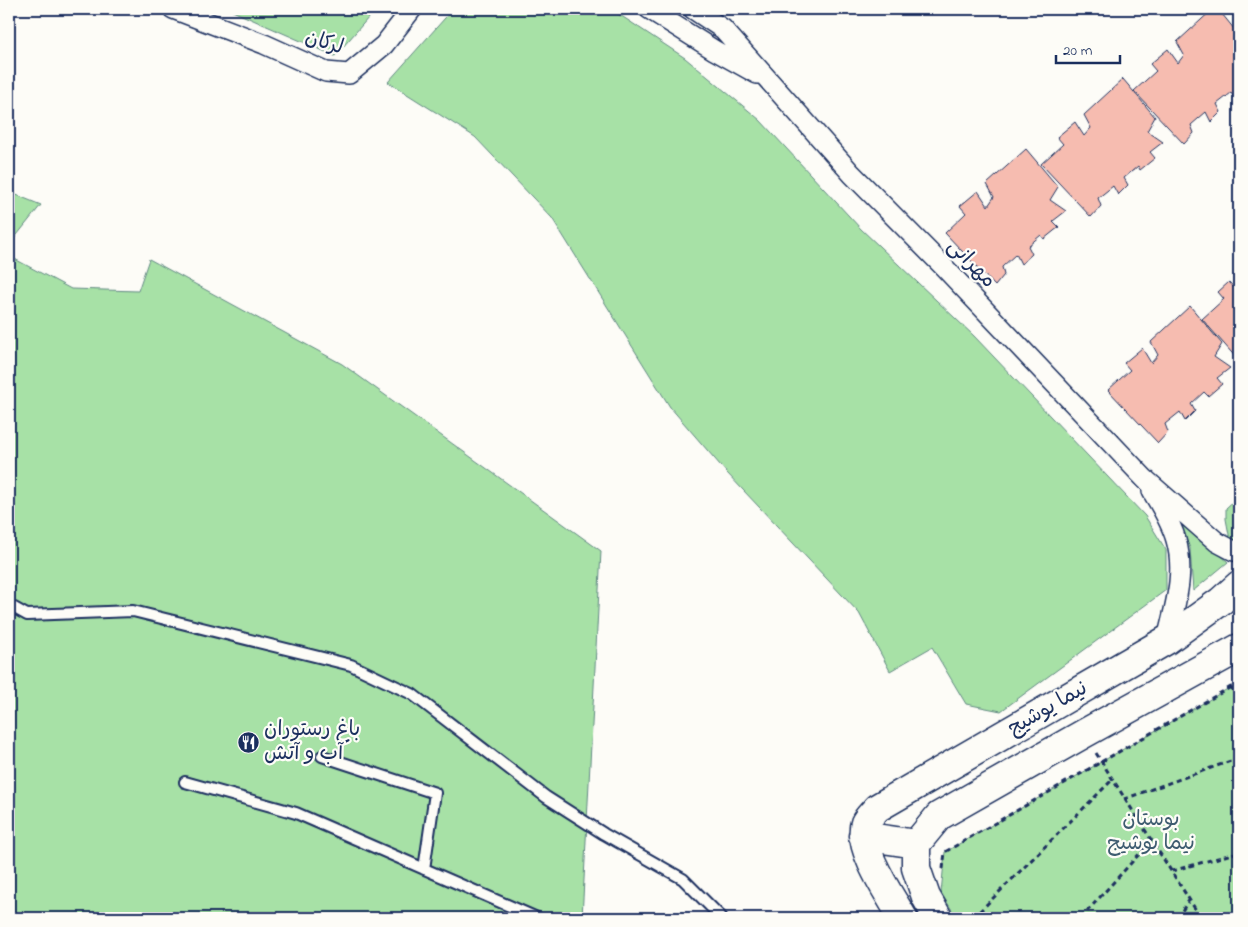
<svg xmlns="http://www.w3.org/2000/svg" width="1248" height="927" font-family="'Indie Flower','Playpen Sans Arabic',sans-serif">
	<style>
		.green { fill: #a7e1a6; stroke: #618882 }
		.building { fill: #f6bcb0; stroke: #1b2f5e }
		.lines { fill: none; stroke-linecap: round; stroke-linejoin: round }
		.lane-casing { stroke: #1b2f5e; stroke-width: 14 }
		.street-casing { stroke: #1b2f5e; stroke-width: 22 }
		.secondary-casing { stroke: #1b2f5e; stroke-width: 31 }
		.path { stroke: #1b2f5e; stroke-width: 3; stroke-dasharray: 5 4; stroke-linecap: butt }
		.lane { stroke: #fdfcf7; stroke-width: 10 }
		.street { stroke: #fdfcf7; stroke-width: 19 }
		.secondary { stroke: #fdfcf7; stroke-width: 28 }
		.labels { text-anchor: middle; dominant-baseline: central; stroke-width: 4.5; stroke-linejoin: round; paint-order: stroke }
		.street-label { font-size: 21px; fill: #1b2f5e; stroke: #fdfcf7 }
		.poi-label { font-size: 21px; fill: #1b2f5e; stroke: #fdfcf7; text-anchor: start }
		.park-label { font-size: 21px; fill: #3e5c70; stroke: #fdfcf7 }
	</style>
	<rect width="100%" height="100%" fill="#fdfcf7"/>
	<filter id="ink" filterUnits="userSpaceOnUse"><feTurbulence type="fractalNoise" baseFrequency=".02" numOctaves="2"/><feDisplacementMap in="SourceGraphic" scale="10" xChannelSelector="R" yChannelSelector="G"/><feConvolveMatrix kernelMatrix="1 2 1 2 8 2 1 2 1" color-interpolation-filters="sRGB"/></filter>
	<g filter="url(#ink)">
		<path class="green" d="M228,9H376L335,56Z
			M453,9H608L623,17L685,58L760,120L861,229L974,336L1145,516L1166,550V590L1001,711L966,704L932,647L890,671L859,613L727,473L670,407L552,218L475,137L388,82Z
			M9,192L41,205L9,245Z
			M9,256L71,289L138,291L149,259L342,364L601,551L582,918H9Z
			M1239,496V544L1230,540L1226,519V508Z
			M1175,514L1228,562L1193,591L1190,548Z
			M1231,687L1239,702V918H957L941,893L945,852Z"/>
		<path class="building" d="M1213,9H1218L1239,35V92L1234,97L1231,93L1217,104L1221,112L1211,122L1206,112L1191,125L1194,133L1184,144L1134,91L1156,71L1150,64L1168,49L1178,63L1184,55L1177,42Z
			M1123,79L1155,117L1147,131L1163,142L1150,152L1155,158L1140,170L1138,166L1124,178L1128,185L1118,195L1113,186L1098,198L1101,206L1091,217L1041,164L1063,144L1057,137L1075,122L1084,136L1091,128L1084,115Z
			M1026,149L1058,187L1050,200L1066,211L1053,221L1059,227L1044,239L1041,235L1028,246L1032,254L1021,264L1016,254L1002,267L1004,275L995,286L945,233L966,213L960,206L978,191L988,206L994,197L987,184Z
			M1229,282L1239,293V361L1202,319L1224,299L1218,292Z
			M1190,306L1222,344L1214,357L1230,368L1217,378L1222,384L1208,396L1204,392L1191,404L1195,411L1185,421L1180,412L1165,424L1168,432L1158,443L1108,390L1130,370L1124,363L1142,348L1151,363L1158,355L1151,342Z"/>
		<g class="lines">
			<defs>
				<path id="lane" d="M9,605L27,615L133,611L351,665L412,694L546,797L604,834L683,879L722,918
					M322,756L435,793L424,869
					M185,782L296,813L537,918"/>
				<path id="street" d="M173,9L264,44L326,72L349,74L384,45L412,9
					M649,9L714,50L757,74
					M693,9L723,29L852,174L942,265L1145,479L1217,542L1234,551L1239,552
					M1152,491C1161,507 1171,522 1176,540C1186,574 1174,608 1167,640"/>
				<path id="secondary" d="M863,836L916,844
					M916,844L939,816L1085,733L1239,648
					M916,844V868L926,897L938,918
					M903,918C891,897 856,847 865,823C867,818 873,813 877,808L1167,640L1221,601L1239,585"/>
			</defs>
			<use href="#lane" class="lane-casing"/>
			<use href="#street" class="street-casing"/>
			<use href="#secondary" class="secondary-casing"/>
			<path class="path" d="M1230,686L1239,702
				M1096,753L1201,918
				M1124,799L1239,758
				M943,869L945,852L1231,687
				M1172,871L1239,852
				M973,918L1112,780
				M1081,918L1152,840
				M1177,918L1190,899"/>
			<use href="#lane" class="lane"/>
			<use href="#street" class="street"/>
			<use href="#secondary" class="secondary"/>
		</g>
	</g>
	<defs>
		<symbol id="restaurant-disc" viewBox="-11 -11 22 22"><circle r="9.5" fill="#1b2f5e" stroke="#fdfcf7"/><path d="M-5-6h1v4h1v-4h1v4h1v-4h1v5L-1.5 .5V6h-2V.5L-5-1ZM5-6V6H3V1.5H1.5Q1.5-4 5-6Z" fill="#fff"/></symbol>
	</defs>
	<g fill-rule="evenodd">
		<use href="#restaurant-disc" x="236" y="730" width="25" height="25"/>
	</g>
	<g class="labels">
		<g class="street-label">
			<text transform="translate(324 43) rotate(18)">لرکان</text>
			<text transform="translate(971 264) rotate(46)">مهرانی</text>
			<text transform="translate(1048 709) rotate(-30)">نیما یوشیج</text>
		</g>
		<g class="poi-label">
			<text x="264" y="730">باغ رستوران<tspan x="264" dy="24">آب و آتش</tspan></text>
		</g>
		<g class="park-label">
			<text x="1151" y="820">بوستان<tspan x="1151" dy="24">نیما یوشیج</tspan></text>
		</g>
	</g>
	<rect width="1248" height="927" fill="none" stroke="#fdfcf7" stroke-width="30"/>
	<rect x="15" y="15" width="1218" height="897" fill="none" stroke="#1b2f5e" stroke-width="2" filter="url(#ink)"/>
	<path d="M1056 55v8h64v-8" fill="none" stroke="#1b2f5e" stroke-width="2.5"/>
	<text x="1063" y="55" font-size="15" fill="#1b2f5e" stroke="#fdfcf7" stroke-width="4" paint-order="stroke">20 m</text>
</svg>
